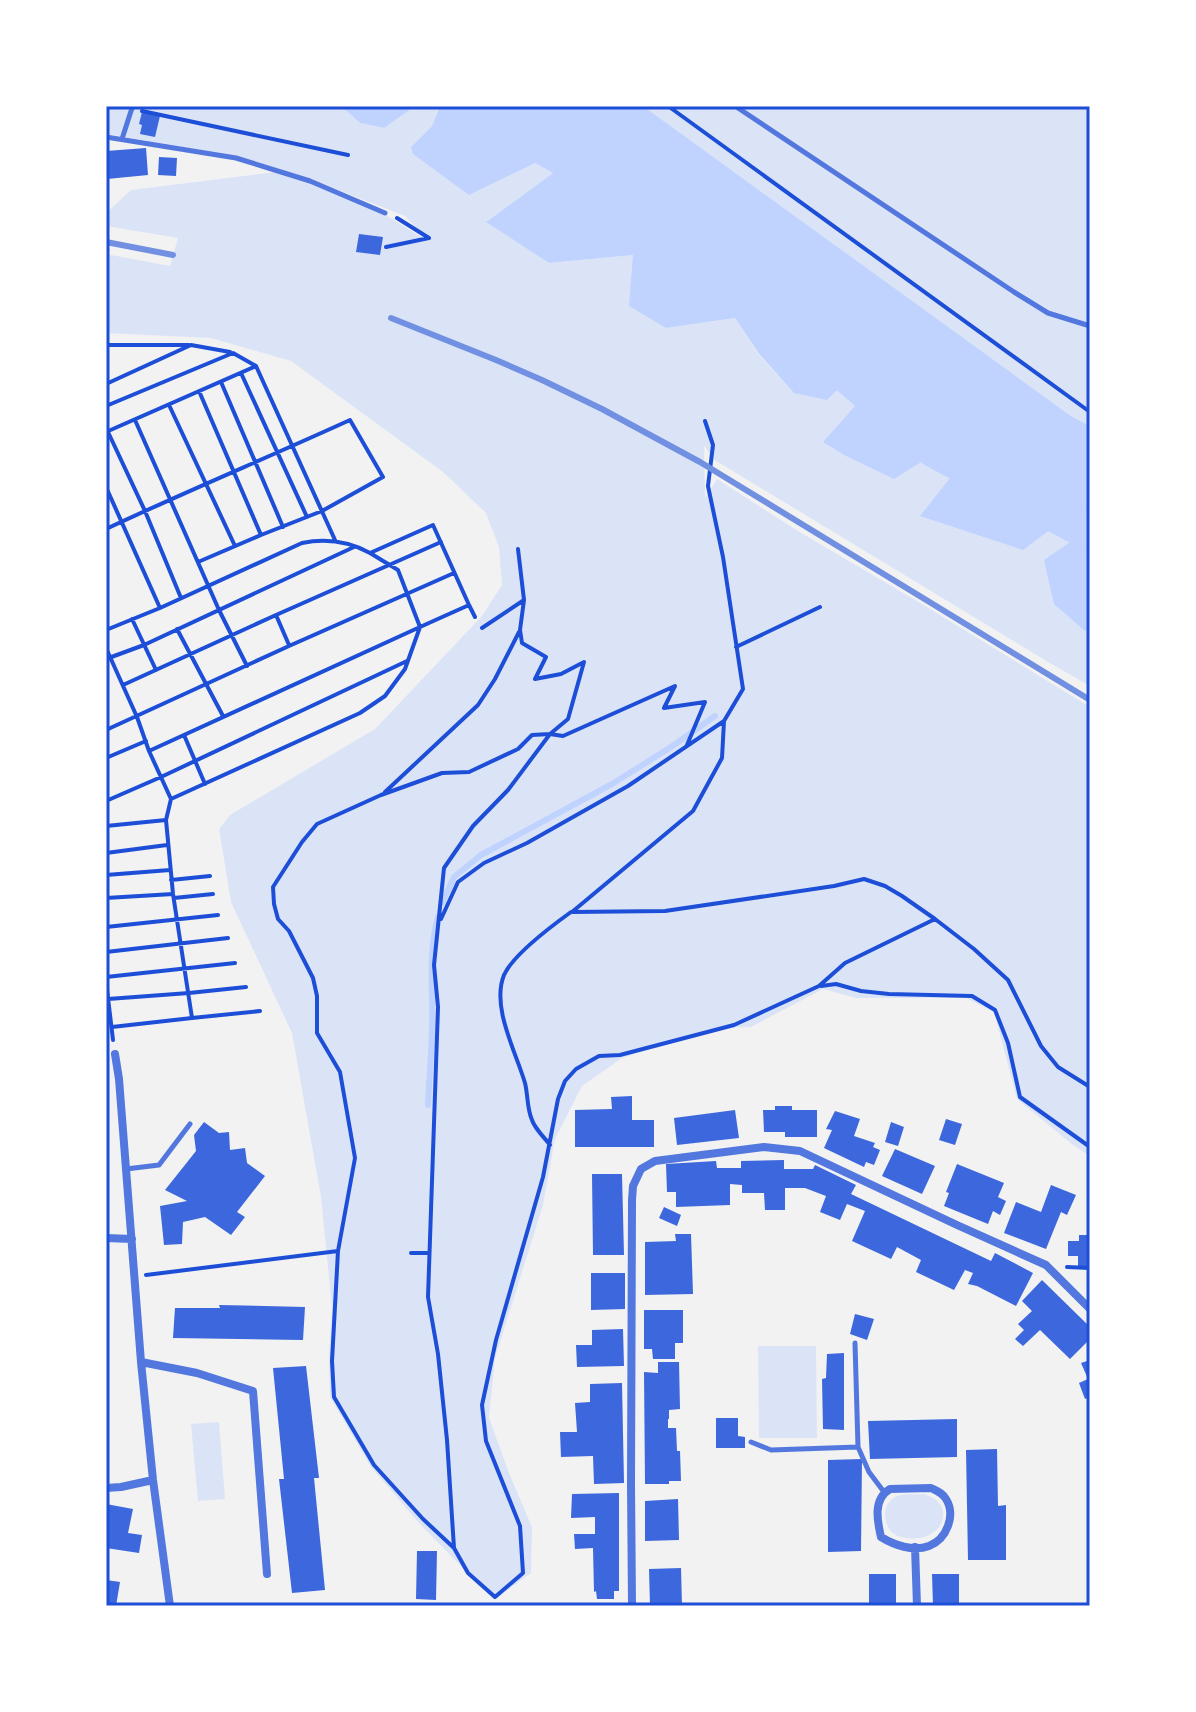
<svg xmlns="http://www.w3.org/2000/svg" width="1196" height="1712" font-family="Signika,sans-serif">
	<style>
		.green { fill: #dbe4f7 }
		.water { fill: #bfd3fe }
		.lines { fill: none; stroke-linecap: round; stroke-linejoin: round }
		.stream { stroke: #bfd3fe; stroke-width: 6 }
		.river { stroke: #bfd3fe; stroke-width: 38 }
		.building { fill: #3d67dc }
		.path { stroke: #1d4ed8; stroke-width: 4 }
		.service { stroke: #5277de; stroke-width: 5 }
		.minor { stroke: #5277de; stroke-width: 8 }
		.rail { stroke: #7290e2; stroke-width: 6 }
		.neatline { fill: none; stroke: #1d4ed8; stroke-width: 3 }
	</style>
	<rect width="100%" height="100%" fill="#f2f2f2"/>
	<path class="green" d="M106,106H341L360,123L383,128L415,106H440L432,126L411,147L535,163L553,173L487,221L549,263L633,255L666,328L735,318L760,356L794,393L856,371L871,388L824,442L942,449L962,465L921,516L1059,522L1069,543L1085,630L1090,628V686L1048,662L713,459L704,445L705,498L717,479L798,531L922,604L1090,707V1156L1073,1145L1017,1099L994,1012L966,998H856L823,989L751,1027L716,1028L622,1058L582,1086L555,1139L543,1205L495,1358L489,1418L509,1473L532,1527L531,1573L494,1600L419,1523L371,1467L330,1397L329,1360L332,1307L321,1197L292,1033L231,902L219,829L230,815L375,729L482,616L502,585L499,547L486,513L443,472L291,361L211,338L106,333V254L170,266L178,238L106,226V213L131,190L275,172L308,182L381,212L429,242L405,216L310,179L236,156L106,134Z
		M643,106H1090V426L1071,416Z
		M758,1346H816L817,1438H759Z
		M219,1422L225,1499L198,1501L191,1424Z
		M923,1494C962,1504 940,1550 898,1536C882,1530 880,1503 897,1496C905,1493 915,1495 923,1494Z"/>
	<path class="water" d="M341,106H415L384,128L360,123Z
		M440,106H643L1071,416L1090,426V628L1085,631L1054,604L1044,560L1069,543L1059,523L1023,550L920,516L962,463L942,449L894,479L844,455L823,442L871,388L856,371L827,400L794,393L760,355L735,318L666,328L629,306L633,255L549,263L486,222L553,173L535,163L469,195L413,154L411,147L432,126Z"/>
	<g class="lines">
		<path class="stream" d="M442,903L454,877L481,855L612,784L671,747L715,716
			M428,1105C429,1078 432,1051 432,1023C433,988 428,953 438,917"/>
		<path class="river" d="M812,344L935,449L1090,532"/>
	</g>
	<path class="building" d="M142,112L160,116L155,137L140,134L142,125L139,124Z
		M146,148L148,175L107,179L106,151Z
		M159,157L177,158L176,176L158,175Z
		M359,234L383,237L380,255L356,252Z
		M632,1096V1120H654V1147H575V1110L612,1109L611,1097Z
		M775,1106H792V1110H817V1137H785V1132H764L763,1110H775Z
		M735,1110L739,1138L677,1145L674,1118Z
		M835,1111L860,1119L854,1136L875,1143L873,1147L880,1150L874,1165L866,1162L864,1167L824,1148L832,1130L826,1129Z
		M946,1119L962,1124L955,1145L939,1140Z
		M204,1122L219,1133L229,1132L230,1150L245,1148L247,1163L265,1176L237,1212L245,1217L231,1235L205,1217L183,1222L182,1244L164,1245L160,1206L187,1201L165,1190L196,1151L194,1135Z
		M891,1122L904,1127L898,1146L885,1142Z
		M895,1149L935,1166L922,1194L882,1176Z
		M784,1160V1169H813L815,1165L856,1185L851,1194L991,1261L995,1253L1033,1273L1016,1306L977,1286L968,1284L973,1273L965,1270L954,1290L916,1272L921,1260L897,1247L891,1259L852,1241L865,1211L847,1204L840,1220L820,1212L826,1196L805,1188H785V1210H765L764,1193H742V1185L730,1184V1205L676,1207V1192H667L666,1164L716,1161L717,1168H741V1161Z
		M957,1164L1004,1183L998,1197L1006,1201L1000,1215L993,1211L988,1224L944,1206L949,1193L946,1192Z
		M592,1174H622L624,1255H593Z
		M1051,1185L1076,1195L1067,1215L1061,1212L1046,1249L1004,1233L1016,1202L1041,1212Z
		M664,1207L681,1215L677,1226L659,1218Z
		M675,1234H691L693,1294L645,1295V1242L676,1241Z
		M1079,1235H1090V1266H1078V1256H1068V1241H1079Z
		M591,1273H625V1309L591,1310Z
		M1042,1280L1090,1327V1339L1070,1359L1040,1330L1023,1346L1015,1339L1024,1330L1018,1324L1032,1311L1022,1301Z
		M219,1305L305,1307L303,1340L173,1338L175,1308H220Z
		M644,1310H683V1343H675V1359H653L652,1349H644Z
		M855,1314L874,1319L867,1340L850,1334Z
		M623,1329L624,1366L577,1367L576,1345H592V1330Z
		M844,1353V1430L823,1429L822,1379L826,1378L827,1354Z
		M1090,1360V1397L1085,1399L1079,1383L1088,1379L1081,1363Z
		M658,1362H679L680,1409L669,1410V1419H668V1428H676L677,1451H680L681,1481H669V1484H645L644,1372L658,1373Z
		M306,1366L319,1478H314L325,1590L292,1593L279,1479H284L273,1368Z
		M622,1383L624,1483L594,1484L593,1456L561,1457L560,1432H577L575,1403L590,1402V1384Z
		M716,1418H738V1436L745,1437V1448H716Z
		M957,1419V1457L870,1459L868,1421Z
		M997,1449L998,1506L1006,1505V1560H968L966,1450Z
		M862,1459L861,1551L828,1552V1460Z
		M619,1493V1591H614V1599H597L596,1591L594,1592L593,1548L575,1549L574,1534H595V1517L571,1518L572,1494Z
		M678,1499L679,1540L645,1541V1501Z
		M106,1504L133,1509L128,1533L142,1535L139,1553L106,1548Z
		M417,1551H437L436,1600L416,1599Z
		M681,1568L682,1606H650L649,1569Z
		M869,1574H896V1606H869Z
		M932,1574H959V1606H933Z
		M106,1580L120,1582L116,1606H106Z"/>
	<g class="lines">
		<path class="path" d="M668,106L1090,412
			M142,111L348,155
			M397,218L429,238
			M386,247L429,238
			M106,345H189
			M241,373L307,517
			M221,382L283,527
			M106,384L191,345L230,352
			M169,405L235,546
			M106,406L233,353L256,366
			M135,420L219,610L247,666
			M106,432L256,366L335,540
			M108,432L145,511L181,598
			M106,487L160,608L106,630
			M106,529C187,491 269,457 350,420L383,477L322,511L261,535L199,391
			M518,549L524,600
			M198,562L261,535
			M469,605L475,617
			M160,608L302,543C327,538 348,541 370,553L433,525L469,605L420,627L405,669L385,696L360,713L171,799
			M276,615L289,645
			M132,619L156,670
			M482,628L524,600L520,630L522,643L546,657L535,679L561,674L584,662L568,719L550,734
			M177,629L223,716
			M736,647L820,607
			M106,648L137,717L149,751L171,799L166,820
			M106,659L144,645L354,547
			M123,685L276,615L441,542
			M724,721L722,758L693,811L572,912L665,911L834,886L864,879L885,886L902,896L935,919L974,949L1008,980L1041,1046L1058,1067L1090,1087
			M106,730L289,646L454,573
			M550,734L563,736L675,686L664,708L705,702L687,745
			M184,735L205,784
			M149,751L420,627L398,570L370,553
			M106,758L146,741
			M385,792L478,705L495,679L519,632
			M106,801L161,777L407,661
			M106,826L166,820L173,894L192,1018L112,1027
			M106,853L167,845
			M106,875L170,870
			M171,880L210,876
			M106,898L173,894
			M174,898L213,894
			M441,919L458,882L484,863L527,843L628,786L724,721L743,689L723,557L708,486L713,445L705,421
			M106,927L218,915
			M106,952L228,938
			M106,977L235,963
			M106,981L113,1040
			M821,986L836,984L861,991L889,994L972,996L995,1010L1008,1043L1020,1097L1090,1147
			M108,999L189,993L246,987
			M192,1018L260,1011
			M550,1145C544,1137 535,1129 532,1120C527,1109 528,1095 525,1083C516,1052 491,1007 504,975C513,955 553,925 571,912
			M411,1253H429
			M1067,1267L1090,1268
			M146,1275L338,1251
			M454,1548L423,1519L374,1465L334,1397L332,1361L338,1251L355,1158L340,1072L317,1033V996L313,978L289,931L278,919L274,904L273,887L302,842L317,824L381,795L442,773L469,772L518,749L532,735L550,734L508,790L473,826L444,868L434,965L438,1007L428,1297L438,1354L447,1440L454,1548L468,1573L495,1597L523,1573L520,1526L486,1441L482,1405L496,1340L543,1177L558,1099L565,1081L576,1069L599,1056L620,1055L734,1025L819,986L845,963L935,919"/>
		<path class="service" d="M735,106L1014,292L1048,313L1090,326
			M106,137L236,158L310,181L385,213
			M122,139L132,108
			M126,1169L159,1165L190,1124
			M855,1343L858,1447L869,1472L884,1492
			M751,1442L771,1450L858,1447"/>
		<path class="minor" d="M115,1054L119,1079L141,1362L153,1480L170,1606
			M106,1238L132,1239
			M141,1362L197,1373L253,1391L267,1574
			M106,1488L121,1487L153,1480
			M931,1488C937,1491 943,1493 946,1499C956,1515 947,1539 929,1546C913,1552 894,1545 881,1537C877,1520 873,1499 890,1489Z
			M915,1547L917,1606
			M632,1606L631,1484L632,1200L633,1186L641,1169L655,1161L764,1147L800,1151L957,1225L1046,1265L1090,1309"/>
		<path class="rail" d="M106,242L173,255
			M391,318L496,360L542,380L602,409L700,462L1090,700"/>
	</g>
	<rect width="1196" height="1712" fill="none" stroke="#ffffff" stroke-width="216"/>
	<rect x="108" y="108" width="980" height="1496" class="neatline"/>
</svg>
